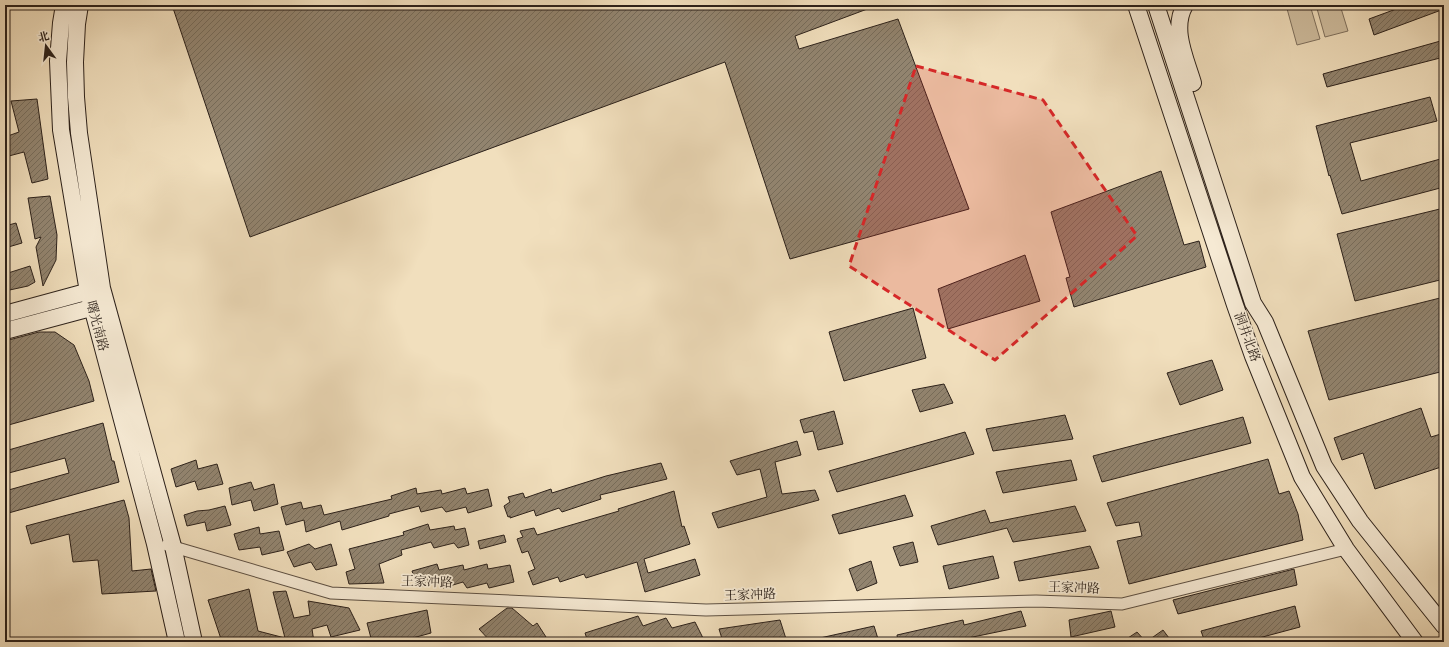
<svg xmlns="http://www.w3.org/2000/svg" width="1449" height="647" font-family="'Libre Bodoni','Noto Serif SC',serif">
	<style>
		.park { fill: #d0bfa1; stroke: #7e705e }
		.building { fill: url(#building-hatch); stroke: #2c211a }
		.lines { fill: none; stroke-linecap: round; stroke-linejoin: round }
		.street-casing { stroke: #5d5043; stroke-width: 13 }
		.secondary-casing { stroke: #2c211a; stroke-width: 18 }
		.street { stroke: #f6ead4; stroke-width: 11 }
		.secondary { stroke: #f6ead4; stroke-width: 16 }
		.marked { fill: #d62828; fill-opacity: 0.2; stroke: #d62828; stroke-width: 3; stroke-dasharray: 8 5; stroke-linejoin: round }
		.labels { text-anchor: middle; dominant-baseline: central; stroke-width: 3.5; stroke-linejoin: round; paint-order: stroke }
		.street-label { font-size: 13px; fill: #2c211a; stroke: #f6ead4 }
	</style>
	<defs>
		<pattern id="building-hatch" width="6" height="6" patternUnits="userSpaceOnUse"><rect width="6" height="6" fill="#92846f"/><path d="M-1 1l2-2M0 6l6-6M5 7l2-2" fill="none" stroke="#776c5a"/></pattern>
	</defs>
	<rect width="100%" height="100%" fill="#f1dfbd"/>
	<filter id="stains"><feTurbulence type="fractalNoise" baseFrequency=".005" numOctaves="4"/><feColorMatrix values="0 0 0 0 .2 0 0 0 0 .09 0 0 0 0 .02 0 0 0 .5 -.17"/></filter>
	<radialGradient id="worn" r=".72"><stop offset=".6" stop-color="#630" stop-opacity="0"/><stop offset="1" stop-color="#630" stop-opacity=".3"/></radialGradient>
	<path class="park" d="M1286,5H1310L1320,39L1297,45Z
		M1316,5H1340L1348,31L1325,37Z"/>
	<path class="building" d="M172,5H878L795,36L799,49L898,19L969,209L790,259L725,62L250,237Z
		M1407,5H1444V9L1374,35L1369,19Z
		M1444,40V57L1327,87L1323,74Z
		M1430,97L1437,121L1350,143L1361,181L1444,158V187L1342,214L1330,175L1329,176L1316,126Z
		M37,99L48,179L32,183L24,152L5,157V137L19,132L11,101Z
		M1161,171L1184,245L1199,241L1206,267L1074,307L1066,278L1070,277L1051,212Z
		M50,196L57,235L56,260L43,286L36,247L41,237L35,239L28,198Z
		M1444,208V279L1355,301L1337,234Z
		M16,223L22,243L5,248V226Z
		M1025,255L1040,301L948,329L938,289Z
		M30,266L35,282L28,286L5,291V274Z
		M1444,297V371L1329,400L1308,331Z
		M913,308L926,358L844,381L829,332Z
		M39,332H55L74,345L89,381L94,401L5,426V341Z
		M1212,360L1223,390L1180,405L1167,373Z
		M944,384L953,403L920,412L912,390Z
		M1421,408L1431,437L1444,433V466L1375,489L1363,453L1342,460L1334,438Z
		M834,411L843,444L818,450L813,431L804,433L800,420Z
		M1065,415L1073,439L993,451L986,429Z
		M1243,417L1251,443L1102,482L1093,456Z
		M103,423L112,461H114L119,482L5,514V491L69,473L65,458L5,474V451Z
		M965,432L974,454L837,492L829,471Z
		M797,441L801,455L775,462L782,494L815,490L819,500L718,528L712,513L767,497L760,469L737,475L730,461Z
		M1268,459L1279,494L1289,491L1298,514L1303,540L1129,584L1117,541L1142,536L1139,522L1116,526L1107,503Z
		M196,460L198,469L217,464L223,484L198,490L195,481L176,487L171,469Z
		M1071,460L1077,480L1003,493L996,472Z
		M661,463L667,479L600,495L601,499L562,512L559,508L536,516L534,510L510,518V516L508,517L504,506L510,502L508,497L523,493L525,498L551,489L552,493L606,476Z
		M251,482L254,490L274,484L278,504L254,511L251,500L232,505L229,488Z
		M416,488L417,494L441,490L442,494L465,488L467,494L488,489L492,506L468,513L466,507L446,512L442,507L421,512L419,506L389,514V516L342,530L340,521L306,532L304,520L286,525L281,507L301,502L303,509L321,505L324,515L392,499L391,496Z
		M674,491L682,527L684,526L690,544L644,559L648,573L695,559L700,575L645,592L637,562L586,578L584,574L560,582L558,577L533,585L528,572L535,569L528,551L522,553L517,539L523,537L520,531L534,528L537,535L619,511L618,509Z
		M905,495L913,516L839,534L832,515Z
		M124,500L129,518L132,571L151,569L156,591L102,594L98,560L73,562L69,534L31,544L26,526Z
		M225,506L231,525L207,531L205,522L187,526L184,515L197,511L209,510Z
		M1075,506L1086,531L1013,542L1007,528L938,545L931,526L985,510L990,523Z
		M428,524L430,530L454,526L455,530L465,528L469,545L458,548L454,543L434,548L431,542L401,550L402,555L379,564L384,583L349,584L346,572L355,569L349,549L404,535L403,532Z
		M259,527L260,534L279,531L284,550L262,555L260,547L239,550L234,534Z
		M504,535L506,542L480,549L478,541Z
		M913,542L918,562L900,566L893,547Z
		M309,544L315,549L331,544L337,565L316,570L311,562L294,567L287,552Z
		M1090,546L1099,568L1019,581L1014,562Z
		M993,556L999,578L949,589L943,566Z
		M871,561L877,583L857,591L849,569Z
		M437,564L439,570L463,565L464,570L487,564L488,569L510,565L514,582L489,588L487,583L467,588L463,582L443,588L440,582L418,587L412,571Z
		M1294,569L1297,585L1178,614L1173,600Z
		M249,589L258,631L285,638L273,592L286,591L294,618L310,615L308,601L349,608L360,630L331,637L327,625L312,629L314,642H222L208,600Z
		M1295,606L1300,627L1244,642H1205L1201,631Z
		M507,608H512L533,626L537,623L546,637L537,642H491L479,629Z
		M427,610L431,633L398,642H372L367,623Z
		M1021,611L1026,626L968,638L969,640L961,642H898L897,635L963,620L964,625Z
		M1111,611L1115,627L1071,637L1069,620Z
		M638,616L643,626L666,618L672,628L695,622L703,638L688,642H667V639L654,642H638L636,639L623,642H588L585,633Z
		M780,620L787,642H723L719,629Z
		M874,626L879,642H820V638Z
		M1163,630L1172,642H1122L1137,632L1146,642Z"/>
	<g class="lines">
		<defs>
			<path id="street" d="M167,545L331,593L706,610L1036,601L1122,604L1346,549"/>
			<path id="secondary" d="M64,5L61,23L58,61L61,130L88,292L155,544L177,642
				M80,5L77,24L75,62L76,97L79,133L102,288L173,546L194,642
				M1136,5L1235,305L1253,356L1302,477L1346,549L1415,642
				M1156,5L1253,303L1265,322L1324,466L1360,521L1444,626
				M1185,5C1171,29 1186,59 1193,83
				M5,314L97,289
				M5,331L102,305"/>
		</defs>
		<use href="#street" class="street-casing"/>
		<use href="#secondary" class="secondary-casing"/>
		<use href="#street" class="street"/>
		<use href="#secondary" class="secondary"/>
	</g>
	<path class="marked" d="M916,66L1043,100L1137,236L995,360L849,266Z"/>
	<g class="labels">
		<g class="street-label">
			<text transform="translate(97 326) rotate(75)">曙光南路</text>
			<text transform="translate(1247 337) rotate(70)">洞井北路</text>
			<text transform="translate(427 582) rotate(2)">王家冲路</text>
			<text transform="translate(1074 588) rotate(2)">王家冲路</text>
			<text transform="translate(750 595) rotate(-2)">王家冲路</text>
		</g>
	</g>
	<rect width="1449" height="647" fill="none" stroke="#f1dfbd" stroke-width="20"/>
	<rect x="6" y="6" width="1437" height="635" fill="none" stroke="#2c211a" stroke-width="2"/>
	<rect x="10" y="10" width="1429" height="627" fill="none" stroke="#2c211a"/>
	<g transform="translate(46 46) rotate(345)" stroke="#f6ead4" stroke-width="3" paint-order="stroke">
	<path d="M0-3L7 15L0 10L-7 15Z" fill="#2c211a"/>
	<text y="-6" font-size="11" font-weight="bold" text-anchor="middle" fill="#2c211a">北</text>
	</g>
	<rect width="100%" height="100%" filter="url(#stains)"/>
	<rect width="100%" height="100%" fill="url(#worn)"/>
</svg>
